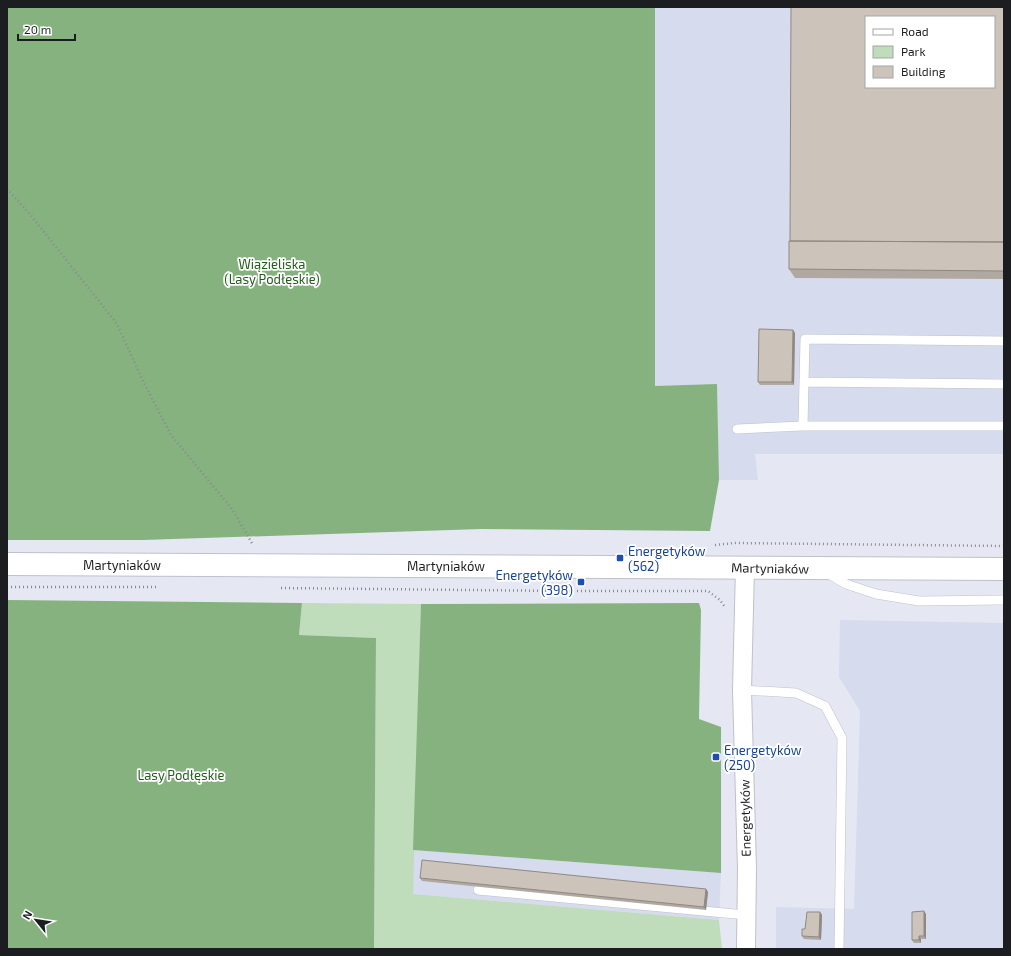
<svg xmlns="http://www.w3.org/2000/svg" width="1011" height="956" font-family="'Exo 2',sans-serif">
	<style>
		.built { fill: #d6dbed; fill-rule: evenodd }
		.green { fill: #bfdcbb }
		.forest { fill: #86b27f }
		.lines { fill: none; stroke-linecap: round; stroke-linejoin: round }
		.service-casing { stroke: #bec1cc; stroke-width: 10 }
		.minor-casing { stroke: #bec1cc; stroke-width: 20 }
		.secondary-casing { stroke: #bec1cc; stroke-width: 24 }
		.path { stroke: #888a92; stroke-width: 2.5; stroke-dasharray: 1 3; stroke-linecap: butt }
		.service { stroke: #fff; stroke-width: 9 }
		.minor { stroke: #fff; stroke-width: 18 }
		.secondary { stroke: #fff; stroke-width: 22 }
		.wall { fill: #afa9a1 }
		.shaded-wall { fill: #8f8983 }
		.building { fill: #ccc4bb; stroke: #8f8983; fill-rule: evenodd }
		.transit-dot { fill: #1a4fb4; stroke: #fff; stroke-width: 1.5 }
		.labels { text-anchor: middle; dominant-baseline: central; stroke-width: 3.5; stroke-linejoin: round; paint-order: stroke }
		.park-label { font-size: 13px; fill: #225e1a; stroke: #fff }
		.transit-label { font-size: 13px; fill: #164399; stroke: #fff; text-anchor: start }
		.street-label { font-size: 13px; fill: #1c1d21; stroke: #fff }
	</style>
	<rect width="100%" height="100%" fill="#e5e8f3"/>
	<path class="built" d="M655,7H1004V454H755L758,480H719L717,385L655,386ZM866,17H994V87H866Z
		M840,620L1004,623V949H776V907L854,909L860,711L839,677Z
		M413,850L721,873L719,920L413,894Z"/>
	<path class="green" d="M302,603L421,604L413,894L719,920L722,949H374L376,638L299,635Z"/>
	<path class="forest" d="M7,7H655V386L717,384L719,480L710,531L481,529L143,540H7Z
		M7,600L302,603L299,635L376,638L374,949H7Z
		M699,603L701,610L699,719L721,727V873L413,850L421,604Z"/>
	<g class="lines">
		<defs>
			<path id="service" d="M1004,341L805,339L804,382L1004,384
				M803,426L804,382
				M737,429L803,426H1004
				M829,574L846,584L876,594L919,601L1004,600
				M742,690L796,693L825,706L842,738L839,949
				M478,890L746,915"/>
			<path id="minor" d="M745,567L742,690L747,869L746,949"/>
			<path id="secondary" d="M7,564L1004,569"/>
		</defs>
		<use href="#service" class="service-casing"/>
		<use href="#minor" class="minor-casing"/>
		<use href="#secondary" class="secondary-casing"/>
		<path class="path" d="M7,189L29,213L117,324L142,379L171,435L232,509L253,545
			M715,545L734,543L1004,546
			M7,587H156
			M281,588L561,591H708L720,600L725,607"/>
		<use href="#service" class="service"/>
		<use href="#minor" class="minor"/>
		<use href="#secondary" class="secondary"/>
	</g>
	<path class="wall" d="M1004,7V279L795,278L789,269Z
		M793,330L795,333L794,385H760L758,382Z
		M420,878L706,889L708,892L706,910L422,881Z
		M924,911L926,914V939H921V943H914L912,940Z
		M820,912L822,915L821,940L804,939L802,936L805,929Z"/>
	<path class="shaded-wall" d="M793,330L795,333L794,385L792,382Z
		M706,889L708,892L706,910L704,907Z
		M924,911L926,914V939L924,936Z
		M820,912L822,915L821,940L819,937Z
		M919,936L921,939V943L919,940Z"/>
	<path class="building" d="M791,7H1004V242L790,241ZM866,17H994V87H866Z
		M789,241L1004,242V271L789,269Z
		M759,329L793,330L792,382H758Z
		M422,860L706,889L704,907L420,878Z
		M924,911V936H919V940H912V912Z
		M807,912H820L819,937L802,936V929H805Z"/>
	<g class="transit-dot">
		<rect x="616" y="554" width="8" height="8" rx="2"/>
		<rect x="577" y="578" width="8" height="8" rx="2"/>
		<rect x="712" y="753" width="8" height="8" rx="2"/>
	</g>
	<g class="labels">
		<g class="park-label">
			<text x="272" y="264">Wiązieliska<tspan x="272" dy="15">(Lasy Podłęskie)</tspan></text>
			<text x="181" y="775">Lasy Podłęskie</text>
		</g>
		<g class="transit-label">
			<text x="628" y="551">Energetyków<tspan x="628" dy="15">(562)</tspan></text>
			<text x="573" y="575" text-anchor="end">Energetyków<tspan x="573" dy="15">(398)</tspan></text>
			<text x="724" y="750">Energetyków<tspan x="724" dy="15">(250)</tspan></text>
		</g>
		<g class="street-label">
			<text x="122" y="565">Martyniaków</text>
			<text x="446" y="566">Martyniaków</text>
			<text transform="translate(770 568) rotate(1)">Martyniaków</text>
			<text transform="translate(745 818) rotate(-91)">Energetyków</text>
		</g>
	</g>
	<rect width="1011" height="956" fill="none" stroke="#1c1d21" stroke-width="16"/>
	<rect x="865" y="16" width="130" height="72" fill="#ffffff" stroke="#a4a5a6"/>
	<rect x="873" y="29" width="20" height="6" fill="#ffffff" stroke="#a4a5a6"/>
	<text x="901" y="36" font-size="12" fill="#1c1d21">Road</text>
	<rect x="873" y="46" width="20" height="12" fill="#bfdcbb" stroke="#a4a5a6"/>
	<text x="901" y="56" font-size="12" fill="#1c1d21">Park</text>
	<rect x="873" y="66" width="20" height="12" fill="#ccc4bb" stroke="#a4a5a6"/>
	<text x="901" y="76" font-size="12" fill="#1c1d21">Building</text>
	<g transform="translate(36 920) rotate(300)" stroke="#ffffff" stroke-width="3" paint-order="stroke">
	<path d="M0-3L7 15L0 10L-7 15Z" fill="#1c1d21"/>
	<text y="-6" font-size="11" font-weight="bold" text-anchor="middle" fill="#1c1d21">N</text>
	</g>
	<path d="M18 34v6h57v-6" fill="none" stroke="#1c1d21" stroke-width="2"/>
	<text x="24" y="34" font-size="12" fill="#1c1d21" stroke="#ffffff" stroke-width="3" paint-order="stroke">20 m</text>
</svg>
